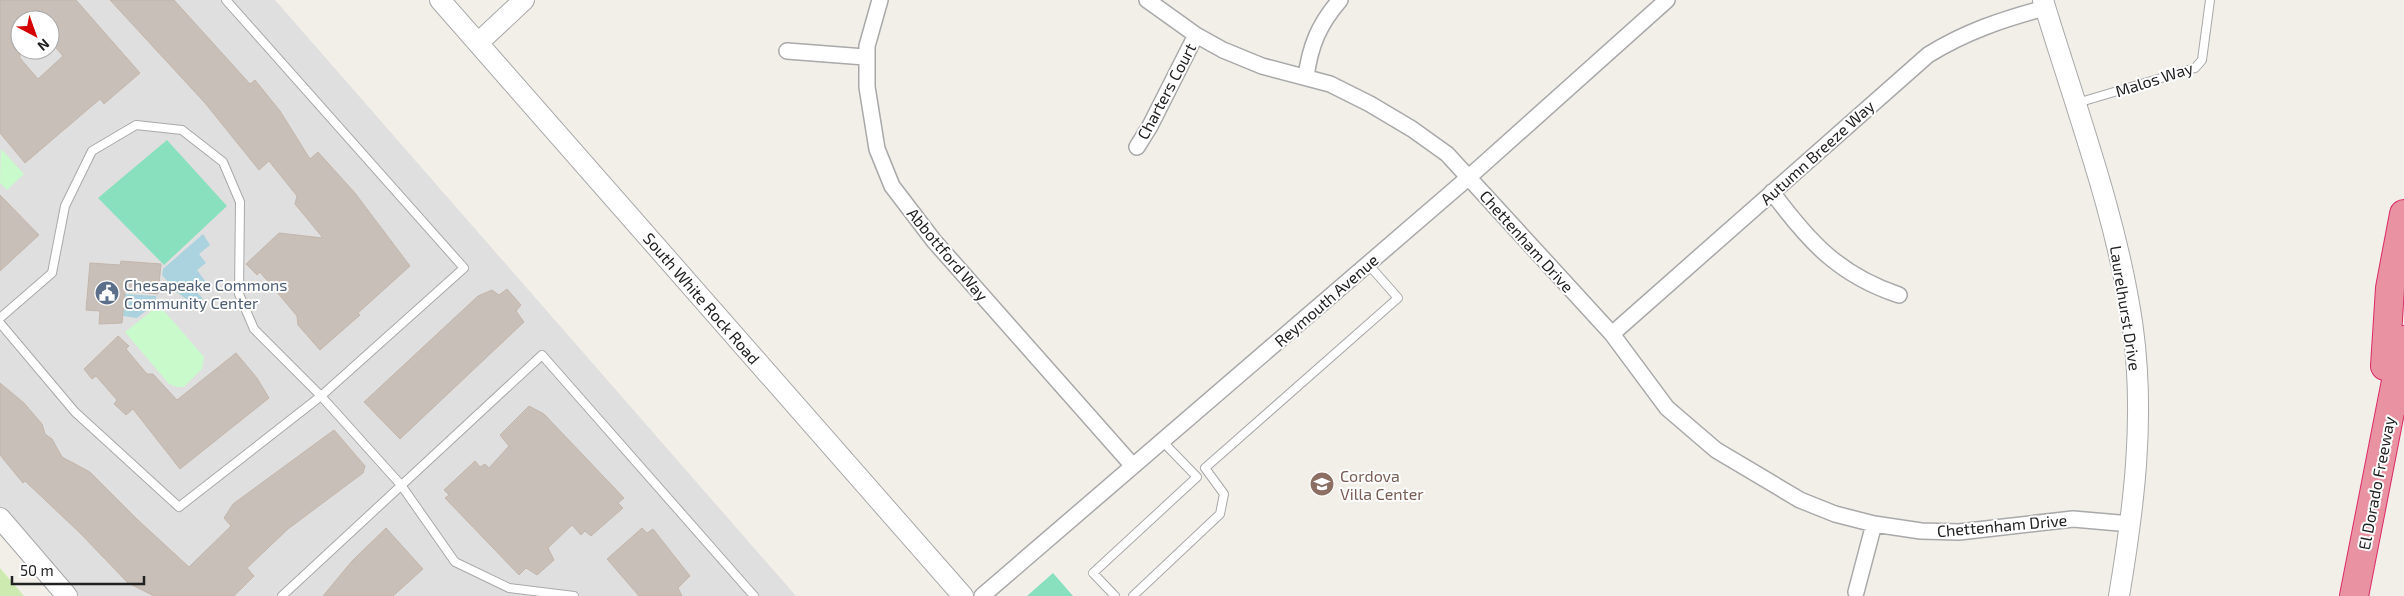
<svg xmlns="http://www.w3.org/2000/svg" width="2404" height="596" font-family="'Exo 2',sans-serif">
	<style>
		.residential { fill: #e0dfdf; fill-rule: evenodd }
		.grass { fill: #cdebb0 }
		.park { fill: #c8facc }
		.pitch { fill: #88e0be }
		.water { fill: #aad3df }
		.building { fill: #c7bfb8; stroke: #c4b6ab; fill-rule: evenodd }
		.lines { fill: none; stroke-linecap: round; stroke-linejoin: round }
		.service-casing { stroke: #a9a9a9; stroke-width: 10 }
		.minor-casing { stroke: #a9a9a9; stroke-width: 18 }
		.tertiary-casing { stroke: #a9a9a9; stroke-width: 22 }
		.motorway-casing { stroke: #dc2a67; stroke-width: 30 }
		.service { stroke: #fff; stroke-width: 8 }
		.minor { stroke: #fff; stroke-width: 15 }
		.tertiary { stroke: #fff; stroke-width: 20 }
		.motorway { stroke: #e892a2; stroke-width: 28 }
		.labels { text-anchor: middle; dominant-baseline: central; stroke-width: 4; stroke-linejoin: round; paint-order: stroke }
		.street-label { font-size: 16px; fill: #222; stroke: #fff }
		.service-label { font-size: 16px; fill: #4e5e75; stroke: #fff; text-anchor: start }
		.education-label { font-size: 16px; fill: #785e54; stroke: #fff; text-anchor: start }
	</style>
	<rect width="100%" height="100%" fill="#f2efe9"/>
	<path class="residential" d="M0,0H275L796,596H68L0,523ZM20,20H50V50H20Z"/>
	<path class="grass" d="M0,568L24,596H0Z"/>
	<path class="park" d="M1,149L24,174L7,190L0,183Z
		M159,305L204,357L202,369L184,387H177L169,384L125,332Z"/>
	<path class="pitch" d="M167,140L227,206L164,265L98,198Z
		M1053,573L1073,596H1027Z"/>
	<path class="water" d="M203,234L210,245L199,254L206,263L197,270L206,282L196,291L203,299L196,306L178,293L162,275L163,269Z
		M125,294L156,296V303L137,318L123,316Z"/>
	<path class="building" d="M0,0H76L140,73L104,104L100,99L25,163L0,133ZM20,20H50V41L63,56L38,79L20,58Z
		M110,0H174L250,84L255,80L280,111L310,159L318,152L355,193L410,266L358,313L360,315L320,350L298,325L297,316L260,272L257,275L246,264L279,233L323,238L295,204L297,196L269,161L259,170L205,103Z
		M0,195L39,235L0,271Z
		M121,261L161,264L158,294L125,291L122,323L99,324L100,311L86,310L90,263L120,265Z
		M507,289L521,305L516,311L524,322L400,439L364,402L478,296L492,290L499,295Z
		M118,336L129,346L126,349L147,374H153L177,400L236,353L257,378L269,398L180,469L133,409L126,415L114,404L117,400L96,376L92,379L84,369Z
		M0,383L24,403L42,424L45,434L52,439L62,457L90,472L139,521L189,567L231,526L224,518L233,504L334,430L365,466L363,473L288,529L247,568L254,576L234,596H154L128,583L80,533L25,481L23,483L0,455Z
		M529,406L544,414L624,498L618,503L623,508L591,536L585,531L581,535L572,525L548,548L554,560L537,575L526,568L519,575L445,498L449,495L444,490L475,461L480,467L485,464L489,468L509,446L500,435Z
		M386,528L423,569L393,596H323L352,561Z
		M642,528L647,533L653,529L690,576L678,588L682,596H639L607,559Z"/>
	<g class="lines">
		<defs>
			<path id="service" d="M2077,103L2195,68L2202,60L2210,0
				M0,318L52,273L65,206L92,151L136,125L182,130L223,162L240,202L239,294L254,329L321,396L401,485L455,562L509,588L574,596
				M0,323L75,412L179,507L321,396L464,268L226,0
				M282,596L542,355L754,596
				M1115,596L1093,573L1197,477L1162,441
				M1133,596L1220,514L1224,494L1205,468L1398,298L1368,264"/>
			<path id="minor" d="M880,0L867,46V87L877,149L892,186L934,241L1133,466
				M1147,0L1196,35L1223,50L1262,66L1330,84L1370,104L1412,129L1447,154L1612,334L1667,408L1716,450L1800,500L1835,514L1874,524L1921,531L1959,532L2073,519L2131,524
				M787,51L865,57
				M1306,77C1310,46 1319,24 1340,0
				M1137,147L1150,126L1196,35
				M1772,192C1809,242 1839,275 1899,295
				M1612,334L1928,55C1965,32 2003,19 2045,8
				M1856,592L1874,524
				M982,596L1469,177L1667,0"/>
			<path id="tertiary" d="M440,0L963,596
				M2043,0C2075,106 2118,219 2133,329C2145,419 2134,507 2119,596
				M478,43L524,0
				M0,518L67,596"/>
			<path id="motorway" d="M2385,366L2390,288L2404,214
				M2354,596L2404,340"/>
		</defs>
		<use href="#service" class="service-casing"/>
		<use href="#minor" class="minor-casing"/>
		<use href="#tertiary" class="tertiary-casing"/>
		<use href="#motorway" class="motorway-casing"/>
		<use href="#service" class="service"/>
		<use href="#minor" class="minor"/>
		<use href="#tertiary" class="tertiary"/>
		<use href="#motorway" class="motorway"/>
	</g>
	<defs>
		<symbol id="civic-disc" viewBox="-11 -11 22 22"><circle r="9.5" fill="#5c6f8a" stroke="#fff"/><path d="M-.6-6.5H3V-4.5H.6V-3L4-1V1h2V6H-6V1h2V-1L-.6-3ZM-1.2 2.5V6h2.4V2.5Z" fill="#fff"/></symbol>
		<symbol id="school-disc" viewBox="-11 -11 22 22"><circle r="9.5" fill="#8d6e63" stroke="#fff"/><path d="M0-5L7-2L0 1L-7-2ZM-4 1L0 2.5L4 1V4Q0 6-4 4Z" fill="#fff"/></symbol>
	</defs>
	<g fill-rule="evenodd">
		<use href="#civic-disc" x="93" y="279" width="28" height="28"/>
		<use href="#school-disc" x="1308" y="470" width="28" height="28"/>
	</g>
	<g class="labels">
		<g class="street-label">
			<text transform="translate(2154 79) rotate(-18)">Malos Way</text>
			<text transform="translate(1166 91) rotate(-62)">Charters Court</text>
			<text transform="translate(1817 152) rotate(-42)">Autumn Breeze Way</text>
			<text transform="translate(1527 241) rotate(48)">Chettenham Drive</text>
			<text transform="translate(948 254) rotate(50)">Abbottford Way</text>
			<text transform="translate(702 298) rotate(49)">South White Rock Road</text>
			<text transform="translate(1326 300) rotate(-41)">Reymouth Avenue</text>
			<text transform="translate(2126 308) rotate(81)">Laurelhurst Drive</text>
			<text transform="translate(2376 483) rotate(-79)">El Dorado Freeway</text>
			<text transform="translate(2002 525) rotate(-5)">Chettenham Drive</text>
		</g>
		<g class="service-label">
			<text x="124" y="284">Chesapeake Commons<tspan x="124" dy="18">Community Center</tspan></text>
		</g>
		<g class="education-label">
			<text x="1340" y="475">Cordova<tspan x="1340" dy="18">Villa Center</tspan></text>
		</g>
	</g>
	<g transform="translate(35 35) rotate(139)"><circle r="24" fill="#ffffff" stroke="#a7a7a7"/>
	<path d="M0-4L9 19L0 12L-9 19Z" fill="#d40000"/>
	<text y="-8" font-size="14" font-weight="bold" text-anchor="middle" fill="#222222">N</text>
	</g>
	<path d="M12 576v8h132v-8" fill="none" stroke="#222222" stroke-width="2.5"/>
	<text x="20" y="576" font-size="15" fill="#222222" stroke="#ffffff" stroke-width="4" paint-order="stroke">50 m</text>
</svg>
